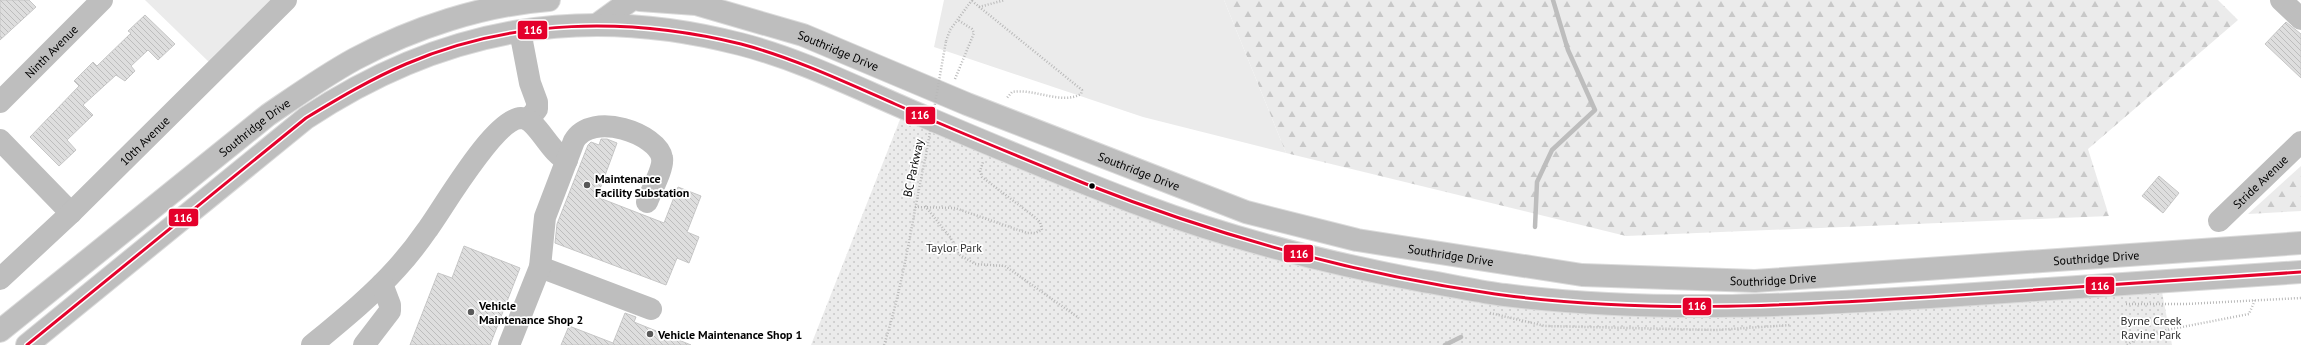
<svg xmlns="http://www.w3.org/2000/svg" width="2301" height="345" font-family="'PT Sans',sans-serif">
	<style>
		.grass { fill: #ebebeb }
		.forest { fill: url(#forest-firs) }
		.park { fill: url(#park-dots) }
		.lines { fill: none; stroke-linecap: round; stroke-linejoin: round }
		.stream { stroke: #bdbdbd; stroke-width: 4.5 }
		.building { fill: url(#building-back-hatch); stroke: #c6c6c6 }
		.major-casing { stroke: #dbdbdb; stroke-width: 24 }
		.path { stroke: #b9b9b9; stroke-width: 2.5; stroke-dasharray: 1 2; stroke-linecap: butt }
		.minor { stroke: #bebebe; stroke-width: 22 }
		.major { stroke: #bebebe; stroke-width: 22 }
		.path-bridge { stroke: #b9b9b9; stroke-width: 2.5; stroke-dasharray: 1 2; stroke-linecap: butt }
		.bus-1-casing { stroke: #fff; stroke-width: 6 }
		.bus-1 { stroke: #e4002b; stroke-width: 3 }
		.poi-dot { fill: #595959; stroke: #fff; stroke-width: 1.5 }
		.bus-dot { fill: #000; stroke: #fff; stroke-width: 1.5 }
		.labels { text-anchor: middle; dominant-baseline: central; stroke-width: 3.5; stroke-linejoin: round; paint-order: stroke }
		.street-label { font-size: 12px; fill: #000; stroke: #fff }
		.poi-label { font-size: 12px; font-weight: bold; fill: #000; stroke: #fff; text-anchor: start }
		.park-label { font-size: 12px; fill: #313131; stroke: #fff }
		.line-badge { stroke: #fff; stroke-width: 1.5 }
		.badge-label { font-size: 11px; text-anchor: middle; font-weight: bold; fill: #fff }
	</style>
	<defs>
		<pattern id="forest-firs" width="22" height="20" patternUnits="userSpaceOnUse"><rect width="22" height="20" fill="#ebebeb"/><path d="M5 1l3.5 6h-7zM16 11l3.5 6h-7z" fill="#c8c8c8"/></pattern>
		<pattern id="park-dots" width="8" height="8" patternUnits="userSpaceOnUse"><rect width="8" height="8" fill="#ebebeb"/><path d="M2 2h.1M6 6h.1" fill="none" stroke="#c8c8c8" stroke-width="1.8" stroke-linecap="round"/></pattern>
		<pattern id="building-back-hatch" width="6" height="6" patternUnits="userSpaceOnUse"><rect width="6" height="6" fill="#dedede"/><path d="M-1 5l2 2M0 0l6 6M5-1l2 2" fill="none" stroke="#bdbdbd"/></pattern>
	</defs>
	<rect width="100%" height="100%" fill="#fff"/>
	<path class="grass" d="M145,0H274L211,64Z
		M944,0H1224L1286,153L1143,117L934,47Z"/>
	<path class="forest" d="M1224,0H2218L2238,20L2088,149L2109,216L1626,236L1286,153Z
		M2301,166V211L2248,214Z"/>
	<path class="park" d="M901,117L1297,265L1429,293L1603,314L1697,318L1828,315L2162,292L2172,345H811Z"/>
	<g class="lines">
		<path class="stream" d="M1535,227L1537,182L1552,150L1595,110L1568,50L1553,0
			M1445,345L1461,337"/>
	</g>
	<path class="building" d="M0,0H29L36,7L0,40Z
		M145,15L175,44L158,60L148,50L131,66L135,71L125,81L116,75L83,105L93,115L67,140L76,150L59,166L30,137L79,86L74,81L93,62L97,66L131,33L128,31Z
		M2286,22L2301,34V78L2265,44Z
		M601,139H607L617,143L597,197L664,223L678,187L701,196L687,232L699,237L689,263L677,258L666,285L555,243L557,224L588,145L591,142L599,145Z
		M2159,176L2179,193L2163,213L2142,196Z
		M464,246L520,268L490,345H410L438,273L452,278Z
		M625,313L636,317L634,322L691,345H561L569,326L613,343Z"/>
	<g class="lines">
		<defs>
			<g id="major">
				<path id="s4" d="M640,0L696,4L803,35L967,104L1246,212L1357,240L1582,275L1755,281L2301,243"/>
				<path d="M598,24L631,0"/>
				<path id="s5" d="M0,331L268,115C296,96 324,76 355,59C413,28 483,5 549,0"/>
				<path d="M27,345L306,118C442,28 582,3 740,44C803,60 863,91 923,116C996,147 1069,178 1144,206C1234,240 1328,263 1423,281C1451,285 1478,292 1505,295C1656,314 1808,305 1960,295C2074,287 2187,280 2301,272"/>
			</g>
		</defs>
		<use href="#major" class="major-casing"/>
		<path class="path" d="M972,1L1082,90L1081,94C1061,105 1034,88 1012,92L1006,99
			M979,7L1005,0
			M946,41L950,30L972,0
			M955,79L974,33L972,29L958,20
			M925,206L950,237L960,255L975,264L1005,266L1079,318
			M915,207L955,208L1027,233H1035L1042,230L1040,222L1036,218L982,177L980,171L983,162
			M2126,304H2186L2301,298
			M1490,313L1545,326L1716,330L1791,325
			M884,345C904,283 912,219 926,155
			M2127,345L2141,335L2249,314L2255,300"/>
		<g class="minor">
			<path d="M2281,0L2301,19"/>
			<path d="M520,31L530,83L537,102V109L528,120"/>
			<path id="s1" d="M0,102L102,0"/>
			<path d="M0,140L71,213"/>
			<path id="s2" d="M2219,221L2301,142"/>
			<path d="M540,267L651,309"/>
			<path id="s3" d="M0,279L71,213L286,0"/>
			<path d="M312,345C341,321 372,296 397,268C408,256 418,243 427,230C444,207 494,119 521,118C537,118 550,154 567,160"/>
			<path d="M364,345L390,311V305L382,284"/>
			<path d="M509,345L540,267L545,217L574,141C592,110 658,134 662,158C664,168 651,191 647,202"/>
		</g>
		<use href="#major" class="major"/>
		<path class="path-bridge" d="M926,155L946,41"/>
		<defs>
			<path id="bus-1" d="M27,345L306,118C339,98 371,79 406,64C512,18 630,17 741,44C794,58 845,82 895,104C958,132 1022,158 1086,184C1218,236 1355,274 1495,294C1639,314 1785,306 1929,297C2053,289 2177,281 2301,272"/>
		</defs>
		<use href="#bus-1" class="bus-1-casing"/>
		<use href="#bus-1" class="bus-1"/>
	</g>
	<g class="poi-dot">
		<circle cx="587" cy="185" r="4"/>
		<circle cx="471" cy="312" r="4"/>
		<circle cx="650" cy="334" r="4"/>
	</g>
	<circle class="bus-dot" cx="1092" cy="186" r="3.5"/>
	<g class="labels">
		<g class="street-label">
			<text stroke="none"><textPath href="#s4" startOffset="206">Southridge Drive</textPath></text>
			<text stroke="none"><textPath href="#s1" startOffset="72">Ninth Avenue</textPath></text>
			<text stroke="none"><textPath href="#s5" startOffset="326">Southridge Drive</textPath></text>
			<text stroke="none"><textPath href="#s3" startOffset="200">10th Avenue</textPath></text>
			<text transform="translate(913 168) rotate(-78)">BC Parkway</text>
			<text stroke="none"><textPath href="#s4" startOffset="530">Southridge Drive</textPath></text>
			<text stroke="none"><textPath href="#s2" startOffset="57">Stride Avenue</textPath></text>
			<text stroke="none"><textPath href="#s4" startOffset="854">Southridge Drive</textPath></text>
			<text stroke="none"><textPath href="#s4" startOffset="1502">Southridge Drive</textPath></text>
			<text stroke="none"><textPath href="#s4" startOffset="1178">Southridge Drive</textPath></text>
		</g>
		<g class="poi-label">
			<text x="595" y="178">Maintenance<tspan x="595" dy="14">Facility Substation</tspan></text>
			<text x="479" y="305">Vehicle<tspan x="479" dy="14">Maintenance Shop 2</tspan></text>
			<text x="658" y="334">Vehicle Maintenance Shop 1</text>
		</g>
		<g class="park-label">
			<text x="954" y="247">Taylor Park</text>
			<text x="2151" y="320">Byrne Creek<tspan x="2151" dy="14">Ravine Park</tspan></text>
		</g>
	</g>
	<g class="line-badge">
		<rect x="517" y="20" width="31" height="20" rx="4" fill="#e4002b"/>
		<rect x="905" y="106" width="31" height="19" rx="4" fill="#e4002b"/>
		<rect x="168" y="208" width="31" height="19" rx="4" fill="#e4002b"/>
		<rect x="1283" y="244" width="31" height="19" rx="4" fill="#e4002b"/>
		<rect x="2085" y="276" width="30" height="19" rx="4" fill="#e4002b"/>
		<rect x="1682" y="297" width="30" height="19" rx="4" fill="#e4002b"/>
	</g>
	<g class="badge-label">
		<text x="533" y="34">116</text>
		<text x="920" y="119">116</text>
		<text x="183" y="222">116</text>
		<text x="1299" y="258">116</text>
		<text x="2100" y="290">116</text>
		<text x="1697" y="310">116</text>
	</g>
</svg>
